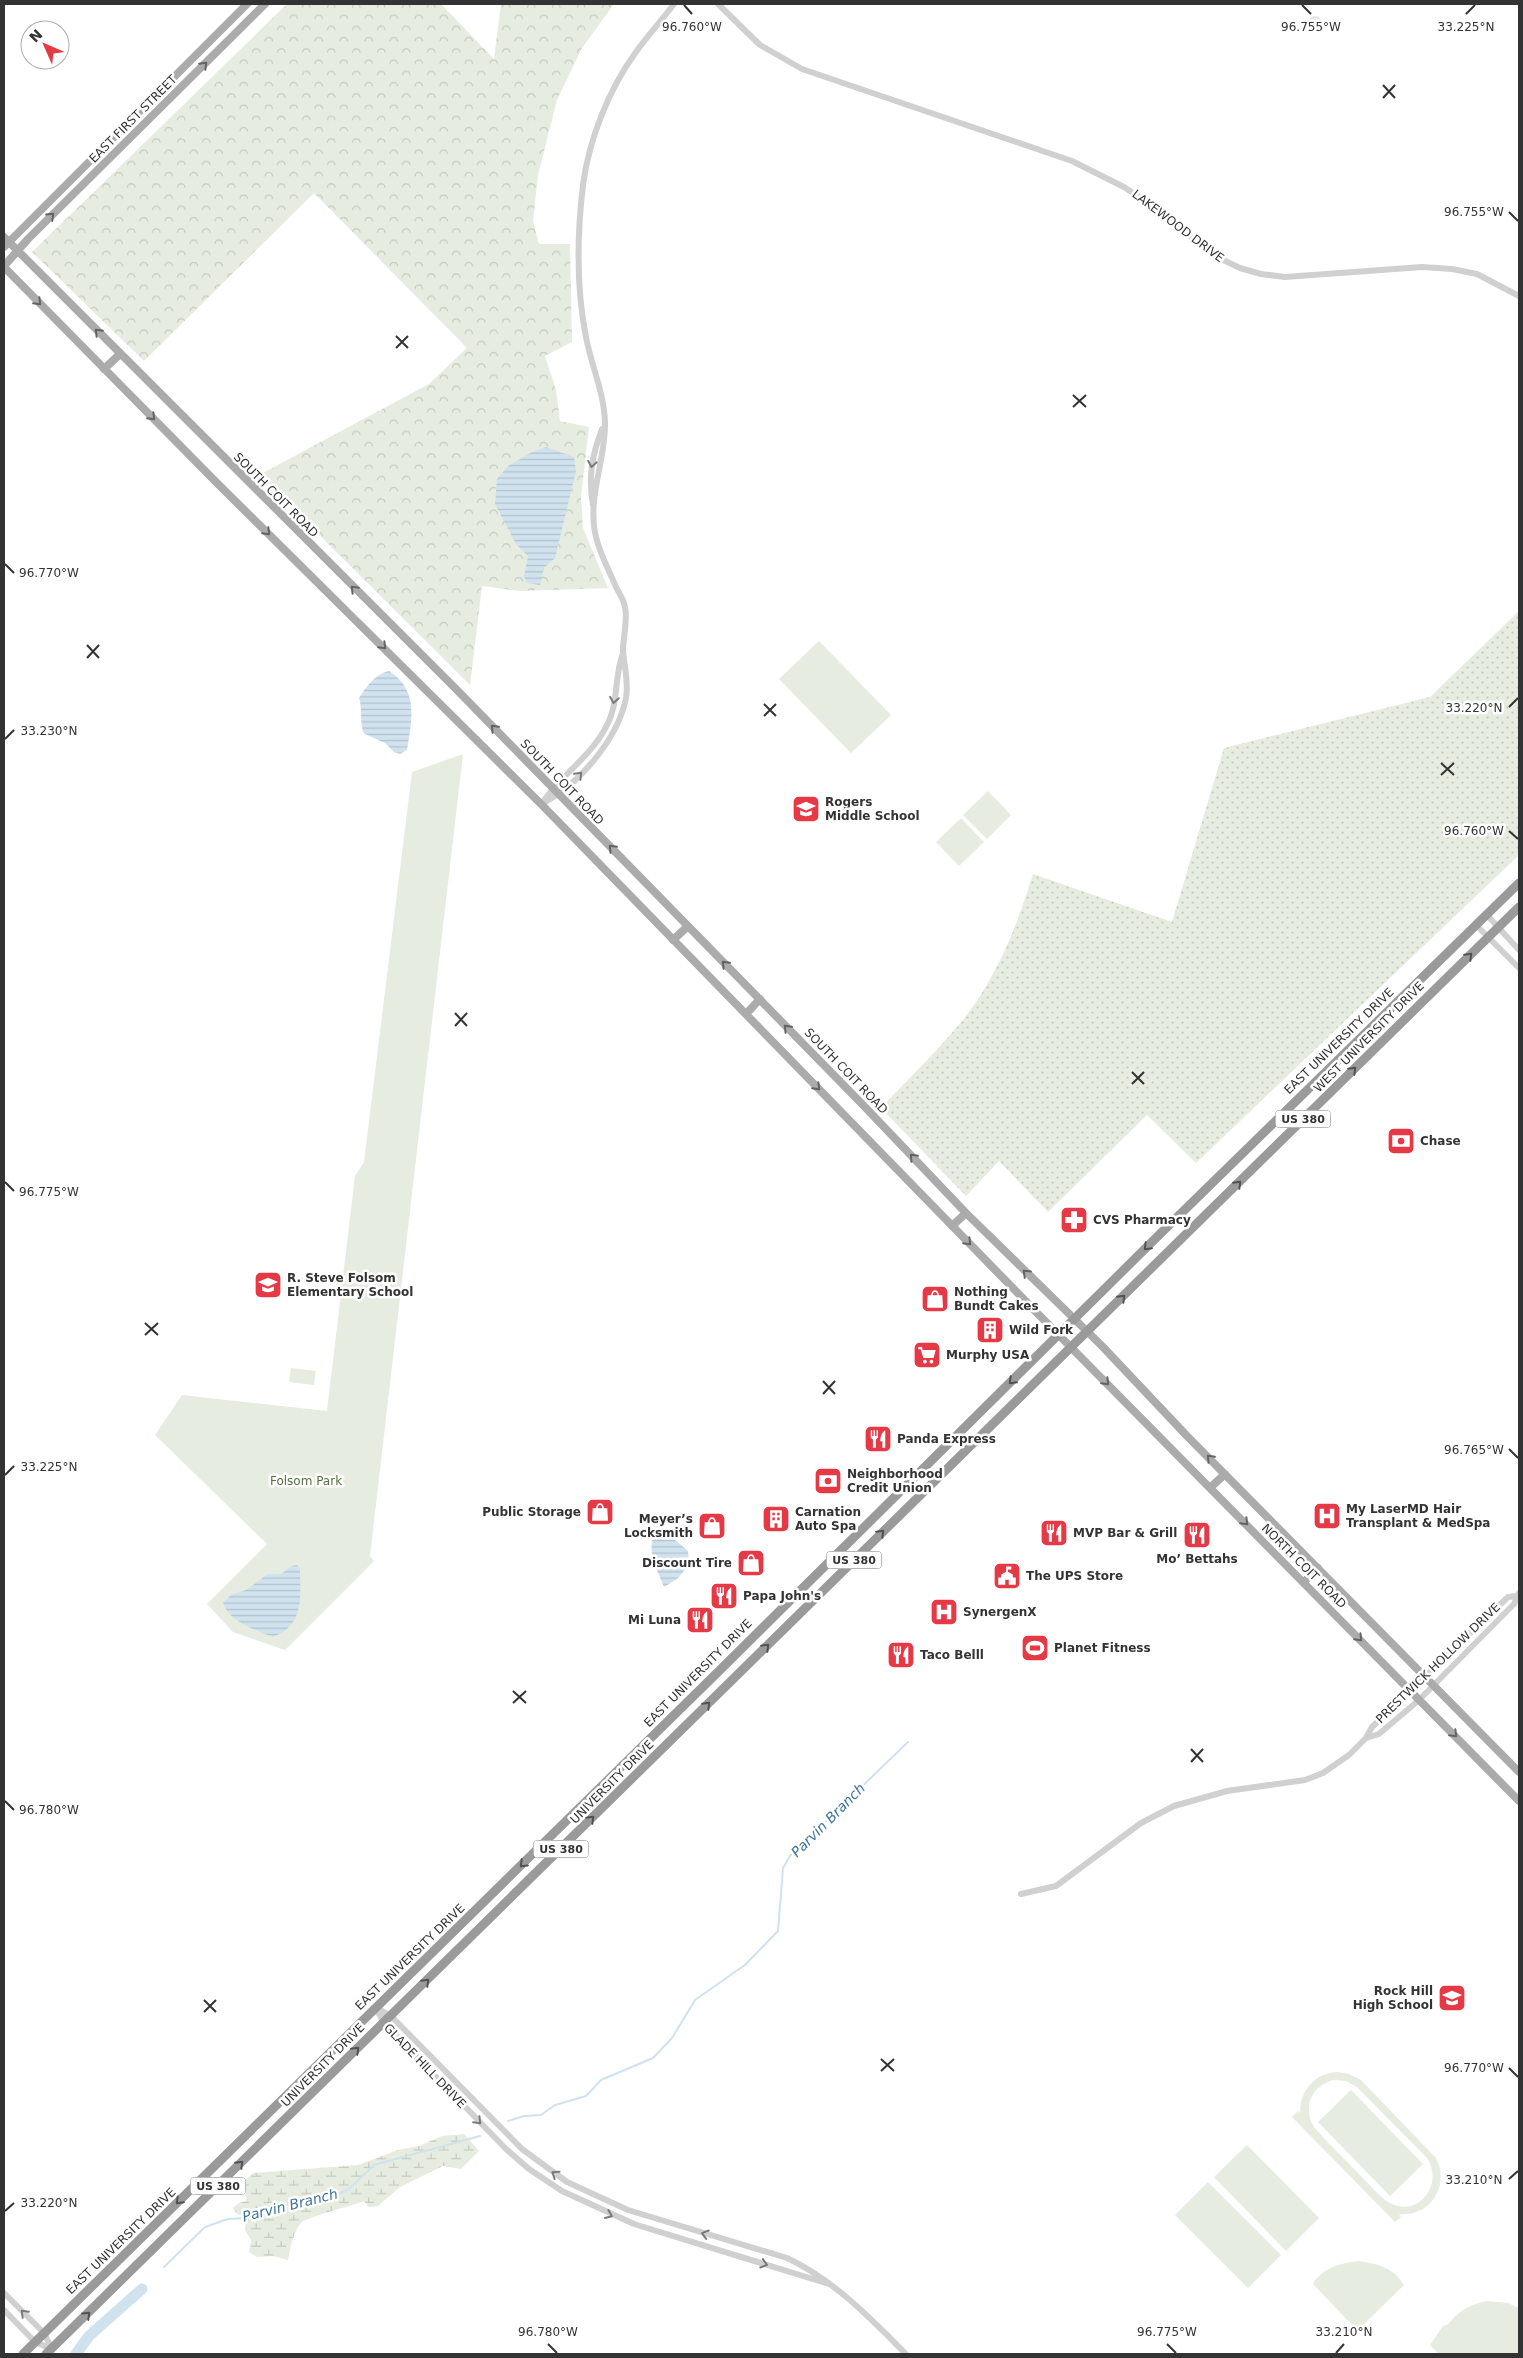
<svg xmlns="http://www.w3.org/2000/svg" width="1523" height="2358" font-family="'DejaVu Sans',sans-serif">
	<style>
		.grass { fill: url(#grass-dots) }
		.forest { fill: url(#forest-crowns) }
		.wetland { fill: url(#wetland-marsh) }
		.park { fill: #e6ecdf; fill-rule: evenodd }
		.water { fill: url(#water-rules) }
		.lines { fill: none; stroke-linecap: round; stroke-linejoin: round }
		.stream { stroke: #cfe2ee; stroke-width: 2 }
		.river { stroke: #cfe2ee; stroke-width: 11 }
		.minor { stroke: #d0d0d0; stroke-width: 6 }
		.major { stroke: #ababab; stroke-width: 8 }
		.highway { stroke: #9a9a9a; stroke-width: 9 }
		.oneway { stroke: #636363 }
		.oneway2 { stroke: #7a7a7a }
		.oneway3 { stroke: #525252 }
		.ticks { fill: none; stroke: #333; stroke-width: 2 }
		.labels { text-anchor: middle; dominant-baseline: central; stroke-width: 5; stroke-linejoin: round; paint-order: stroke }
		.shield { fill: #fff; stroke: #707070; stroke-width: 1 }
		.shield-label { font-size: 11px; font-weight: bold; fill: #333 }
		.street-label { font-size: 12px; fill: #333; stroke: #fff }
		.poi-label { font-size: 12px; font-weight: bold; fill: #333; stroke: #fff; text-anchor: start }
		.park-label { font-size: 12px; fill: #56703f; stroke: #fff }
		.water-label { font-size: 14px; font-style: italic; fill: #3f7597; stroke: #fff }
		.ticks-label { font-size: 12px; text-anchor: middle; fill: #333; stroke: #fff; stroke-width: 5; stroke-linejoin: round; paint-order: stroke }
	</style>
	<defs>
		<pattern id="grass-dots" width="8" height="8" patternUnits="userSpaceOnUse" patternTransform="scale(1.25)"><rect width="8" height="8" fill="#e6ecdf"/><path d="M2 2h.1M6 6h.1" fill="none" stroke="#c6cbc0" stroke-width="1.8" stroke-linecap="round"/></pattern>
		<pattern id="forest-crowns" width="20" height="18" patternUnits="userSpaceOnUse" patternTransform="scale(1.25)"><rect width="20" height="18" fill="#e6ecdf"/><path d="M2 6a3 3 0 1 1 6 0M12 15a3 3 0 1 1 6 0" fill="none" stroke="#c6cbc0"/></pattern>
		<pattern id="wetland-marsh" width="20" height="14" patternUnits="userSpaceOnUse" patternTransform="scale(1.25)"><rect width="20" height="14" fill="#e6ecdf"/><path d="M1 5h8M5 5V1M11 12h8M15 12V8" fill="none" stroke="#c6cbc0"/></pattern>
		<pattern id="water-rules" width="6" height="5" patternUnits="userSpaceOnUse" patternTransform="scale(1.25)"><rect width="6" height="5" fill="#cfe2ee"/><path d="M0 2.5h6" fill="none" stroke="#b2c2cd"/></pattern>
	</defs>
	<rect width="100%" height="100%" fill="#fff"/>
	<path class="grass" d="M1519,611V855L1196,1163L1147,1115L1048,1212L999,1161L966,1196L881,1108C910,1077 943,1046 969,1012C1000,970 1018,923 1033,874L1172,922L1224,748L1430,697Z"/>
	<path class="forest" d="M287,4H441L494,59L501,4H614L582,48L557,100L538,175L533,221L539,244H570L572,342L545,356L556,390L560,421L589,427L581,497L583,528L608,588L520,591L482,586L470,685L259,475L429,384L467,348L314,193L144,361L32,252Z"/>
	<path class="wetland" d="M464,2134L479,2151L461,2169L443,2166L400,2187L378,2206L369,2207L364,2201C352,2206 306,2217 301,2223C293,2232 290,2249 288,2260L273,2256L257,2257L249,2252L251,2240L245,2230L246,2218L236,2213L233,2208L239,2203L246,2201L245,2180L253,2173L267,2172L358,2165L398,2150L419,2146L442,2136Z"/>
	<path class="park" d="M1308 23a7 7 0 1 1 14 0a7 7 0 1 1-14 0Z
		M819,641L891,715L851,753L779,679Z
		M463,754L370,1556L374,1561L285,1650L233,1632L207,1604L267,1544L155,1435L182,1395L327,1411L355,1176L364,1162L412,772Z
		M988,791L1011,815L987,839L963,815Z
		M961,818L984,842L959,866L936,842Z
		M291,1368L316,1371L314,1385L289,1382Z
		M1338,2072L1349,2074L1361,2080L1436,2158C1450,2185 1431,2217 1399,2214L1401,2217L1395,2222L1292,2117L1298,2111L1300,2113C1300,2090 1315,2073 1338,2072ZM1333,2080L1346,2081L1357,2087L1427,2158C1444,2184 1419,2218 1390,2203C1379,2197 1370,2185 1362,2177C1346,2160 1328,2144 1314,2127C1302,2107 1312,2086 1333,2080Z
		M1351,2090L1423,2164L1390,2196L1318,2122Z
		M1247,2145L1319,2218L1286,2251L1214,2177Z
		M1208,2182L1281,2255L1248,2288L1175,2215Z
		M1358,2261C1375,2263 1395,2268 1404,2285L1361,2327H1354L1313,2284C1322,2268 1341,2263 1358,2261Z
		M1487,2301L1508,2303L1519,2308V2354H1439L1430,2345L1443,2326C1450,2325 1453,2317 1459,2313C1468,2306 1477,2303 1487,2301Z"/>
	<path class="water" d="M546,447L574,457L576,471L555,558L544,568L540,585L527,583L524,577L528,556L516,544L495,504L497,479L508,466L532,452Z
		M389,671C419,690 412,720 407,750L400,754L394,752L385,743L365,734C359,729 363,709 359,698C366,687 375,674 389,671Z
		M658,1525L688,1551L689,1565L677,1579L664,1587C654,1562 645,1551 658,1525Z
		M297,1565L300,1568C300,1597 305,1625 273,1637C256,1630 229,1622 223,1603L231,1595L246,1590L268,1574H281L292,1566Z"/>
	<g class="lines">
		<path class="stream" d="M508,2121L524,2116L541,2115L555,2105L586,2096L601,2080L653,2058L672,2038L695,2000L745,1965L778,1931L783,1868L790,1856L908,1742
			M164,2267L205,2227L228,2219L246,2218L317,2195H337L349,2189L374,2165L480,2136"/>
		<path class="river" d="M76,2354L89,2336L142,2289"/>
		<path class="minor" d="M718,4L760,45L802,69L1072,161L1124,187L1154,207L1213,255L1240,268L1261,274L1285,277L1422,267L1452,269L1477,274L1519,296
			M593,505C588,477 592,455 602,429
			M543,802C562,774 592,756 607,725C619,703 614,676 623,653
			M541,804C578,786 618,739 626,698C629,682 624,666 623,650C623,637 628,620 625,607C624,600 619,593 616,587C608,568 596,546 594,526C590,491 606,456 605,422C604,392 591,365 586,337C576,287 577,235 583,185C589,139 609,89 636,52C648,35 662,20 674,4
			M1487,915L1519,950
			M1476,925L1519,968
			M1366,1738L1379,1734L1419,1700L1514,1604L1519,1593
			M1021,1894L1056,1886L1141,1823L1174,1806L1227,1791L1305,1780L1323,1773L1349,1755L1366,1738L1372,1727L1508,1597L1516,1596
			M376,2008L391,2016L522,2149L567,2182L628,2210L787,2258C834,2280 870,2318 906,2354
			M376,2008L384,2023L506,2149L529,2169L562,2191L634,2224L829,2284
			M4,2293L44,2333L52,2349
			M4,2310L35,2342L52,2349"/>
		<path class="major" d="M4,237L456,689L864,1106L966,1213L1102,1346L1187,1436L1519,1772
			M4,247L247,4
			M4,266L28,239L265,4
			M4,267L216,482L541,804L1043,1319L1519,1801
			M104,369L120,354
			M673,940L688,926
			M746,1014L760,999
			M952,1226L966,1213
			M1211,1487L1225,1474
			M1304,1582L1318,1568"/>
		<path class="highway" d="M23,2354L720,1670L1162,1232L1519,883
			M46,2354L1519,907"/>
	</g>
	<defs><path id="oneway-chevron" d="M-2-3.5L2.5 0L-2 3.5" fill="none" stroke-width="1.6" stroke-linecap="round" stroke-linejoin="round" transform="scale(1.25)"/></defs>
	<g class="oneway">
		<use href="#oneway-chevron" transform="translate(204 65) rotate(-45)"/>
		<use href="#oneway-chevron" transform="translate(51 216) rotate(-44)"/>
		<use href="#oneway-chevron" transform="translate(38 302) rotate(45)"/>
		<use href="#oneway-chevron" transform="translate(98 332) rotate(-135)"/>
		<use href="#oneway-chevron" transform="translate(152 417) rotate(45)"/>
		<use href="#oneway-chevron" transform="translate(267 532) rotate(45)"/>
		<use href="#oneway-chevron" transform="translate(354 589) rotate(-135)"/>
		<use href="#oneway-chevron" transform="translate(383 646) rotate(45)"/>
		<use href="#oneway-chevron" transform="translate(494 728) rotate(-134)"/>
		<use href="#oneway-chevron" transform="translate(612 848) rotate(-134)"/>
		<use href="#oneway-chevron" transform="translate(725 964) rotate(-134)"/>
		<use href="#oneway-chevron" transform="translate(787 1028) rotate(-134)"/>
		<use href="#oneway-chevron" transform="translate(817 1087) rotate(45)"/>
		<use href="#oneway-chevron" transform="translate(913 1157) rotate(-133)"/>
		<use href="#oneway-chevron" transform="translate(968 1242) rotate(46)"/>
		<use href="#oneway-chevron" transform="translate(1026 1273) rotate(-136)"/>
		<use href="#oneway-chevron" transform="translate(1106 1382) rotate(45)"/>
		<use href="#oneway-chevron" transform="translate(1210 1458) rotate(-134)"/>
		<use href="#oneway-chevron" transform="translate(1245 1522) rotate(45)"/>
		<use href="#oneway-chevron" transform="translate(1359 1638) rotate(46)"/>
		<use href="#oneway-chevron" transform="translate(1454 1734) rotate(45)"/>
	</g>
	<g class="oneway2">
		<use href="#oneway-chevron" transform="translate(592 464) rotate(99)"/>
		<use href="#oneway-chevron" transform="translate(614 700) rotate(99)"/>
		<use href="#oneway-chevron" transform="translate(579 775) rotate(-46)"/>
		<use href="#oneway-chevron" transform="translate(478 2121) rotate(46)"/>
		<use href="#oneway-chevron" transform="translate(555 2174) rotate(-146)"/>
		<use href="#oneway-chevron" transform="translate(609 2215) rotate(23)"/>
		<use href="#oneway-chevron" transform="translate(705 2234) rotate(-163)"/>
		<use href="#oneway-chevron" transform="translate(764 2264) rotate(17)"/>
		<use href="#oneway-chevron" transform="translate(24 2313) rotate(-135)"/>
	</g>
	<g class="oneway3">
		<use href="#oneway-chevron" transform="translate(1469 956) rotate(-45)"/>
		<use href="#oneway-chevron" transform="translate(1353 1070) rotate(-45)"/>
		<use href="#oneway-chevron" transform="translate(1238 1184) rotate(-45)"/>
		<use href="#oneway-chevron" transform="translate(1147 1247) rotate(135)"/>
		<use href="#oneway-chevron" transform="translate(1122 1298) rotate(-45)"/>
		<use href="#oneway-chevron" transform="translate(1012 1381) rotate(135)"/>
		<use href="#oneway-chevron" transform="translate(881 1533) rotate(-45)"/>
		<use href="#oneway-chevron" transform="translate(766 1647) rotate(-45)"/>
		<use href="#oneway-chevron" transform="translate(707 1705) rotate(-45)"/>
		<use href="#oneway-chevron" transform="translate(591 1819) rotate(-45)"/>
		<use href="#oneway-chevron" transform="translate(523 1864) rotate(136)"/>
		<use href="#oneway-chevron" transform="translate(426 1982) rotate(-45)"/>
		<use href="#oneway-chevron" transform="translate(356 2050) rotate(-45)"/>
		<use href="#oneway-chevron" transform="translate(240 2164) rotate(-45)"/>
		<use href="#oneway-chevron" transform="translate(179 2201) rotate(135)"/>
		<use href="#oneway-chevron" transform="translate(87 2315) rotate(-44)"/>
	</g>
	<path class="ticks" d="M684,5L692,14M1302,5L1311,14M1466,14L1475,5M1383,85L1395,98M1383,98L1395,85M1509,212L1518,221M396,336L408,348M396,348L408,336M1073,395L1086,407M1073,407L1086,395M5,564L14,573M87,645L99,658M87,658L99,645M764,704L776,716M1509,707L1518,698M764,716L776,704M5,739L14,730M1441,763L1454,775M1441,775L1454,763M1509,831L1518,839M455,1013L467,1026M455,1026L467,1013M1132,1072L1144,1084M1132,1084L1144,1072M5,1182L14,1191M145,1323L158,1335M145,1335L158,1323M823,1381L835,1394M823,1394L835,1381M1509,1449L1518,1458M5,1475L14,1466M513,1691L526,1703M513,1703L526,1691M1191,1749L1203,1762M1191,1762L1203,1749M5,1801L14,1810M204,2000L216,2012M204,2012L216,2000M881,2059L894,2071M1509,2068L1518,2077M881,2071L894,2059M1509,2179L1518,2171M5,2211L14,2203M548,2344L557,2353M1167,2344L1176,2353M1336,2353L1344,2344"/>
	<defs>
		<symbol id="school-square" viewBox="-11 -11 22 22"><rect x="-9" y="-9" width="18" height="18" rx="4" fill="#e63946" stroke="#fff"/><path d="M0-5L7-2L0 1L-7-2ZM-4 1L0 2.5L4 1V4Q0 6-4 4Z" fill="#fff"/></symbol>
		<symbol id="bank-square" viewBox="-11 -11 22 22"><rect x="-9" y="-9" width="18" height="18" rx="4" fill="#e63946" stroke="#fff"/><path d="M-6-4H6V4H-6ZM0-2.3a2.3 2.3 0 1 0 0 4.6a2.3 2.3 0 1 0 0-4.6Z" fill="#fff"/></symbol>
		<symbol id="pharmacy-square" viewBox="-11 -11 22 22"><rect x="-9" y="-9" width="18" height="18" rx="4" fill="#e63946" stroke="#fff"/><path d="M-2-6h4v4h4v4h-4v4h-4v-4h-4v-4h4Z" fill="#fff"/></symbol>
		<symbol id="shop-square" viewBox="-11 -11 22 22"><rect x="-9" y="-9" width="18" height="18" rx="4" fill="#e63946" stroke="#fff"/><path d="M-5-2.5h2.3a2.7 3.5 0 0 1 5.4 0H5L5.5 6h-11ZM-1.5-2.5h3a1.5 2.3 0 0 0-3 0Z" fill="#fff"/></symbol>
		<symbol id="building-square" viewBox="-11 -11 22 22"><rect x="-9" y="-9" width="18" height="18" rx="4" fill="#e63946" stroke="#fff"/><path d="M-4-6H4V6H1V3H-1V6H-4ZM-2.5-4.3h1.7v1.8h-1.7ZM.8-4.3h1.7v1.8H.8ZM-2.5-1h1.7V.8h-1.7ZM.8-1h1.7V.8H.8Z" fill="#fff"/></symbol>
		<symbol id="supermarket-square" viewBox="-11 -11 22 22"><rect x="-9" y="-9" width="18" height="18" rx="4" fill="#e63946" stroke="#fff"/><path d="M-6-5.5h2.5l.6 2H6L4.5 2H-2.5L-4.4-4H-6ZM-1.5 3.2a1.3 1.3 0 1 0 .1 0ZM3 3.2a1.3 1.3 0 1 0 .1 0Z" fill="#fff"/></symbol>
		<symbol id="restaurant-square" viewBox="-11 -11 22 22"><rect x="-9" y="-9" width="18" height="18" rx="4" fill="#e63946" stroke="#fff"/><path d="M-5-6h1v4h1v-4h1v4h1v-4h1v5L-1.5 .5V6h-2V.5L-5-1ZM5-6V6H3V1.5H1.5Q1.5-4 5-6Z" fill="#fff"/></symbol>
		<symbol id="hospital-square" viewBox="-11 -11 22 22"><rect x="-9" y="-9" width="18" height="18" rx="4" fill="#e63946" stroke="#fff"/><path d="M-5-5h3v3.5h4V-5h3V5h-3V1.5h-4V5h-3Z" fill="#fff"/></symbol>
		<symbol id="civic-square" viewBox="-11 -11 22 22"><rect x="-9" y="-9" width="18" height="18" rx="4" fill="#e63946" stroke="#fff"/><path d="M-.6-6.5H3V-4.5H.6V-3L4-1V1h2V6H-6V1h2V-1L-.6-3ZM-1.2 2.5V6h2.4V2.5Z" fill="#fff"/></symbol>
		<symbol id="stadium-square" viewBox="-11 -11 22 22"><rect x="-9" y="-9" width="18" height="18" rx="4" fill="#e63946" stroke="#fff"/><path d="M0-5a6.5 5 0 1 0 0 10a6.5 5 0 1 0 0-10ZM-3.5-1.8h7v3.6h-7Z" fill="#fff"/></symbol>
	</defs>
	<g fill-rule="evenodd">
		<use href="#school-square" x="790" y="793" width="32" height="32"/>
		<use href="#bank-square" x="1385" y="1125" width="32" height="32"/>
		<use href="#pharmacy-square" x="1058" y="1204" width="32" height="32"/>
		<use href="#school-square" x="252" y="1269" width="32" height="32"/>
		<use href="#shop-square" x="919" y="1283" width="32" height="32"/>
		<use href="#building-square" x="974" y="1314" width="32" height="32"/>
		<use href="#supermarket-square" x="911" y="1339" width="32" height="32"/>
		<use href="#restaurant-square" x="862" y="1423" width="32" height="32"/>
		<use href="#bank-square" x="812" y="1465" width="32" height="32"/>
		<use href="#shop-square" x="584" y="1496" width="32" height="32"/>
		<use href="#hospital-square" x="1311" y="1500" width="32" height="32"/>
		<use href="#building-square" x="760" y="1503" width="32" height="32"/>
		<use href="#shop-square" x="696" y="1510" width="32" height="32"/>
		<use href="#restaurant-square" x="1038" y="1517" width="32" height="32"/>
		<use href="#restaurant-square" x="1181" y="1519" width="32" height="32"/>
		<use href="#shop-square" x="735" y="1547" width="32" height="32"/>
		<use href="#civic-square" x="991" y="1560" width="32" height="32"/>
		<use href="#restaurant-square" x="708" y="1580" width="32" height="32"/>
		<use href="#hospital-square" x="928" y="1596" width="32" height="32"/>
		<use href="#restaurant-square" x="684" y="1604" width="32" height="32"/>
		<use href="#stadium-square" x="1019" y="1632" width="32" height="32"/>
		<use href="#restaurant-square" x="885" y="1639" width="32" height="32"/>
		<use href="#school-square" x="1436" y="1982" width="32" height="32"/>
	</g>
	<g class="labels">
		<g class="shield">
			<rect x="1275.5" y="1110.5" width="55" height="17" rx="4"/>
			<rect x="826.5" y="1551.5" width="55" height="17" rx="4"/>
			<rect x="533.5" y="1840.5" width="55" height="17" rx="4"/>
			<rect x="190.5" y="2177.5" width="55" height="17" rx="4"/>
		</g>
		<g class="shield-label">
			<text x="1303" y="1119">US 380</text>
			<text x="854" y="1560">US 380</text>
			<text x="561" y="1849">US 380</text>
			<text x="218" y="2186">US 380</text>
		</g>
		<g class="street-label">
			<text transform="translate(133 119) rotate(-45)">EAST FIRST STREET</text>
			<text transform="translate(1178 226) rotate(37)">LAKEWOOD DRIVE</text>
			<text transform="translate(276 495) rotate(45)">SOUTH COIT ROAD</text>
			<text transform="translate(562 782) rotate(46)">SOUTH COIT ROAD</text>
			<text transform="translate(1369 1037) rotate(-45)">WEST UNIVERSITY DRIVE</text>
			<text transform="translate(1339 1041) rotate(-44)">EAST UNIVERSITY DRIVE</text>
			<text transform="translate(846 1071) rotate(46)">SOUTH COIT ROAD</text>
			<text transform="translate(1304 1566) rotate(45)">NORTH COIT ROAD</text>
			<text transform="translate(1438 1663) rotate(-44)">PRESTWICK HOLLOW DRIVE</text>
			<text transform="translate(698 1673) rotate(-45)">EAST UNIVERSITY DRIVE</text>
			<text transform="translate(612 1782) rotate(-45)">UNIVERSITY DRIVE</text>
			<text transform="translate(410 1957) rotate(-44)">EAST UNIVERSITY DRIVE</text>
			<text transform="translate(323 2065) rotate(-45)">UNIVERSITY DRIVE</text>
			<text transform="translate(425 2066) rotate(46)">GLADE HILL DRIVE</text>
			<text transform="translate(121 2241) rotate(-44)">EAST UNIVERSITY DRIVE</text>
		</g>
		<g class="poi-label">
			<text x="825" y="802">Rogers<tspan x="825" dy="14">Middle School</tspan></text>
			<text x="1420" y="1141">Chase</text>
			<text x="1093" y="1220">CVS Pharmacy</text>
			<text x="287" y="1278">R. Steve Folsom<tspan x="287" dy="14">Elementary School</tspan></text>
			<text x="954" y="1292">Nothing<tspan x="954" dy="14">Bundt Cakes</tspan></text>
			<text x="1009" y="1330">Wild Fork</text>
			<text x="946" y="1355">Murphy USA</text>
			<text x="897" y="1439">Panda Express</text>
			<text x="847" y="1474">Neighborhood<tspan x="847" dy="14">Credit Union</tspan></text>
			<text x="1346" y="1509">My LaserMD Hair<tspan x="1346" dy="14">Transplant &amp; MedSpa</tspan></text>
			<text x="581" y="1512" text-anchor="end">Public Storage</text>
			<text x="795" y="1512">Carnation<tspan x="795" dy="14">Auto Spa</tspan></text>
			<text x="693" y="1519" text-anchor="end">Meyer’s<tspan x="693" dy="14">Locksmith</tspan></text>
			<text x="1073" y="1533">MVP Bar &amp; Grill</text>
			<text x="1197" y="1559" text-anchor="middle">Mo’ Bettahs</text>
			<text x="732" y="1563" text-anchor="end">Discount Tire</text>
			<text x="1026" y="1576">The UPS Store</text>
			<text x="743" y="1596">Papa John's</text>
			<text x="963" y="1612">SynergenX</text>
			<text x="681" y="1620" text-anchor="end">Mi Luna</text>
			<text x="1054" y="1648">Planet Fitness</text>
			<text x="920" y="1655">Taco Belll</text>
			<text x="1433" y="1991" text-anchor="end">Rock Hill<tspan x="1433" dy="14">High School</tspan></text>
		</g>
		<g class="park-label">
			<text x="306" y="1481">Folsom Park</text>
		</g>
		<g class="water-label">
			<text transform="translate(828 1820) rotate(-45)">Parvin Branch</text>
			<text transform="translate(290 2205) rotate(-14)">Parvin Branch</text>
		</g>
	</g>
	<g class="ticks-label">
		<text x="1311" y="31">96.755°W</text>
		<text x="692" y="31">96.760°W</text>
		<text x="1466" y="31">33.225°N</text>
		<text x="1474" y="216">96.755°W</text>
		<text x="49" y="577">96.770°W</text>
		<text x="1474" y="712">33.220°N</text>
		<text x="49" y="735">33.230°N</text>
		<text x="1474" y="835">96.760°W</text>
		<text x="49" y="1196">96.775°W</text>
		<text x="1474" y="1454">96.765°W</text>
		<text x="49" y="1471">33.225°N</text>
		<text x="49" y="1814">96.780°W</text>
		<text x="1474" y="2072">96.770°W</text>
		<text x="1474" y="2184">33.210°N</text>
		<text x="49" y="2207">33.220°N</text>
		<text x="548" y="2336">96.780°W</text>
		<text x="1167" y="2336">96.775°W</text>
		<text x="1344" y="2336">33.210°N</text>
	</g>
	<rect width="1523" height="2358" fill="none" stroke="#333333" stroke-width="10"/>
	<g transform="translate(45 45) rotate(315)"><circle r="24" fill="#ffffff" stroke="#adadad"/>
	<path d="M0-4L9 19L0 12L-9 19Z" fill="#e63946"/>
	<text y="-8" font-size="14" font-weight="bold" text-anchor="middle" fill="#333333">N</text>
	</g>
</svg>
